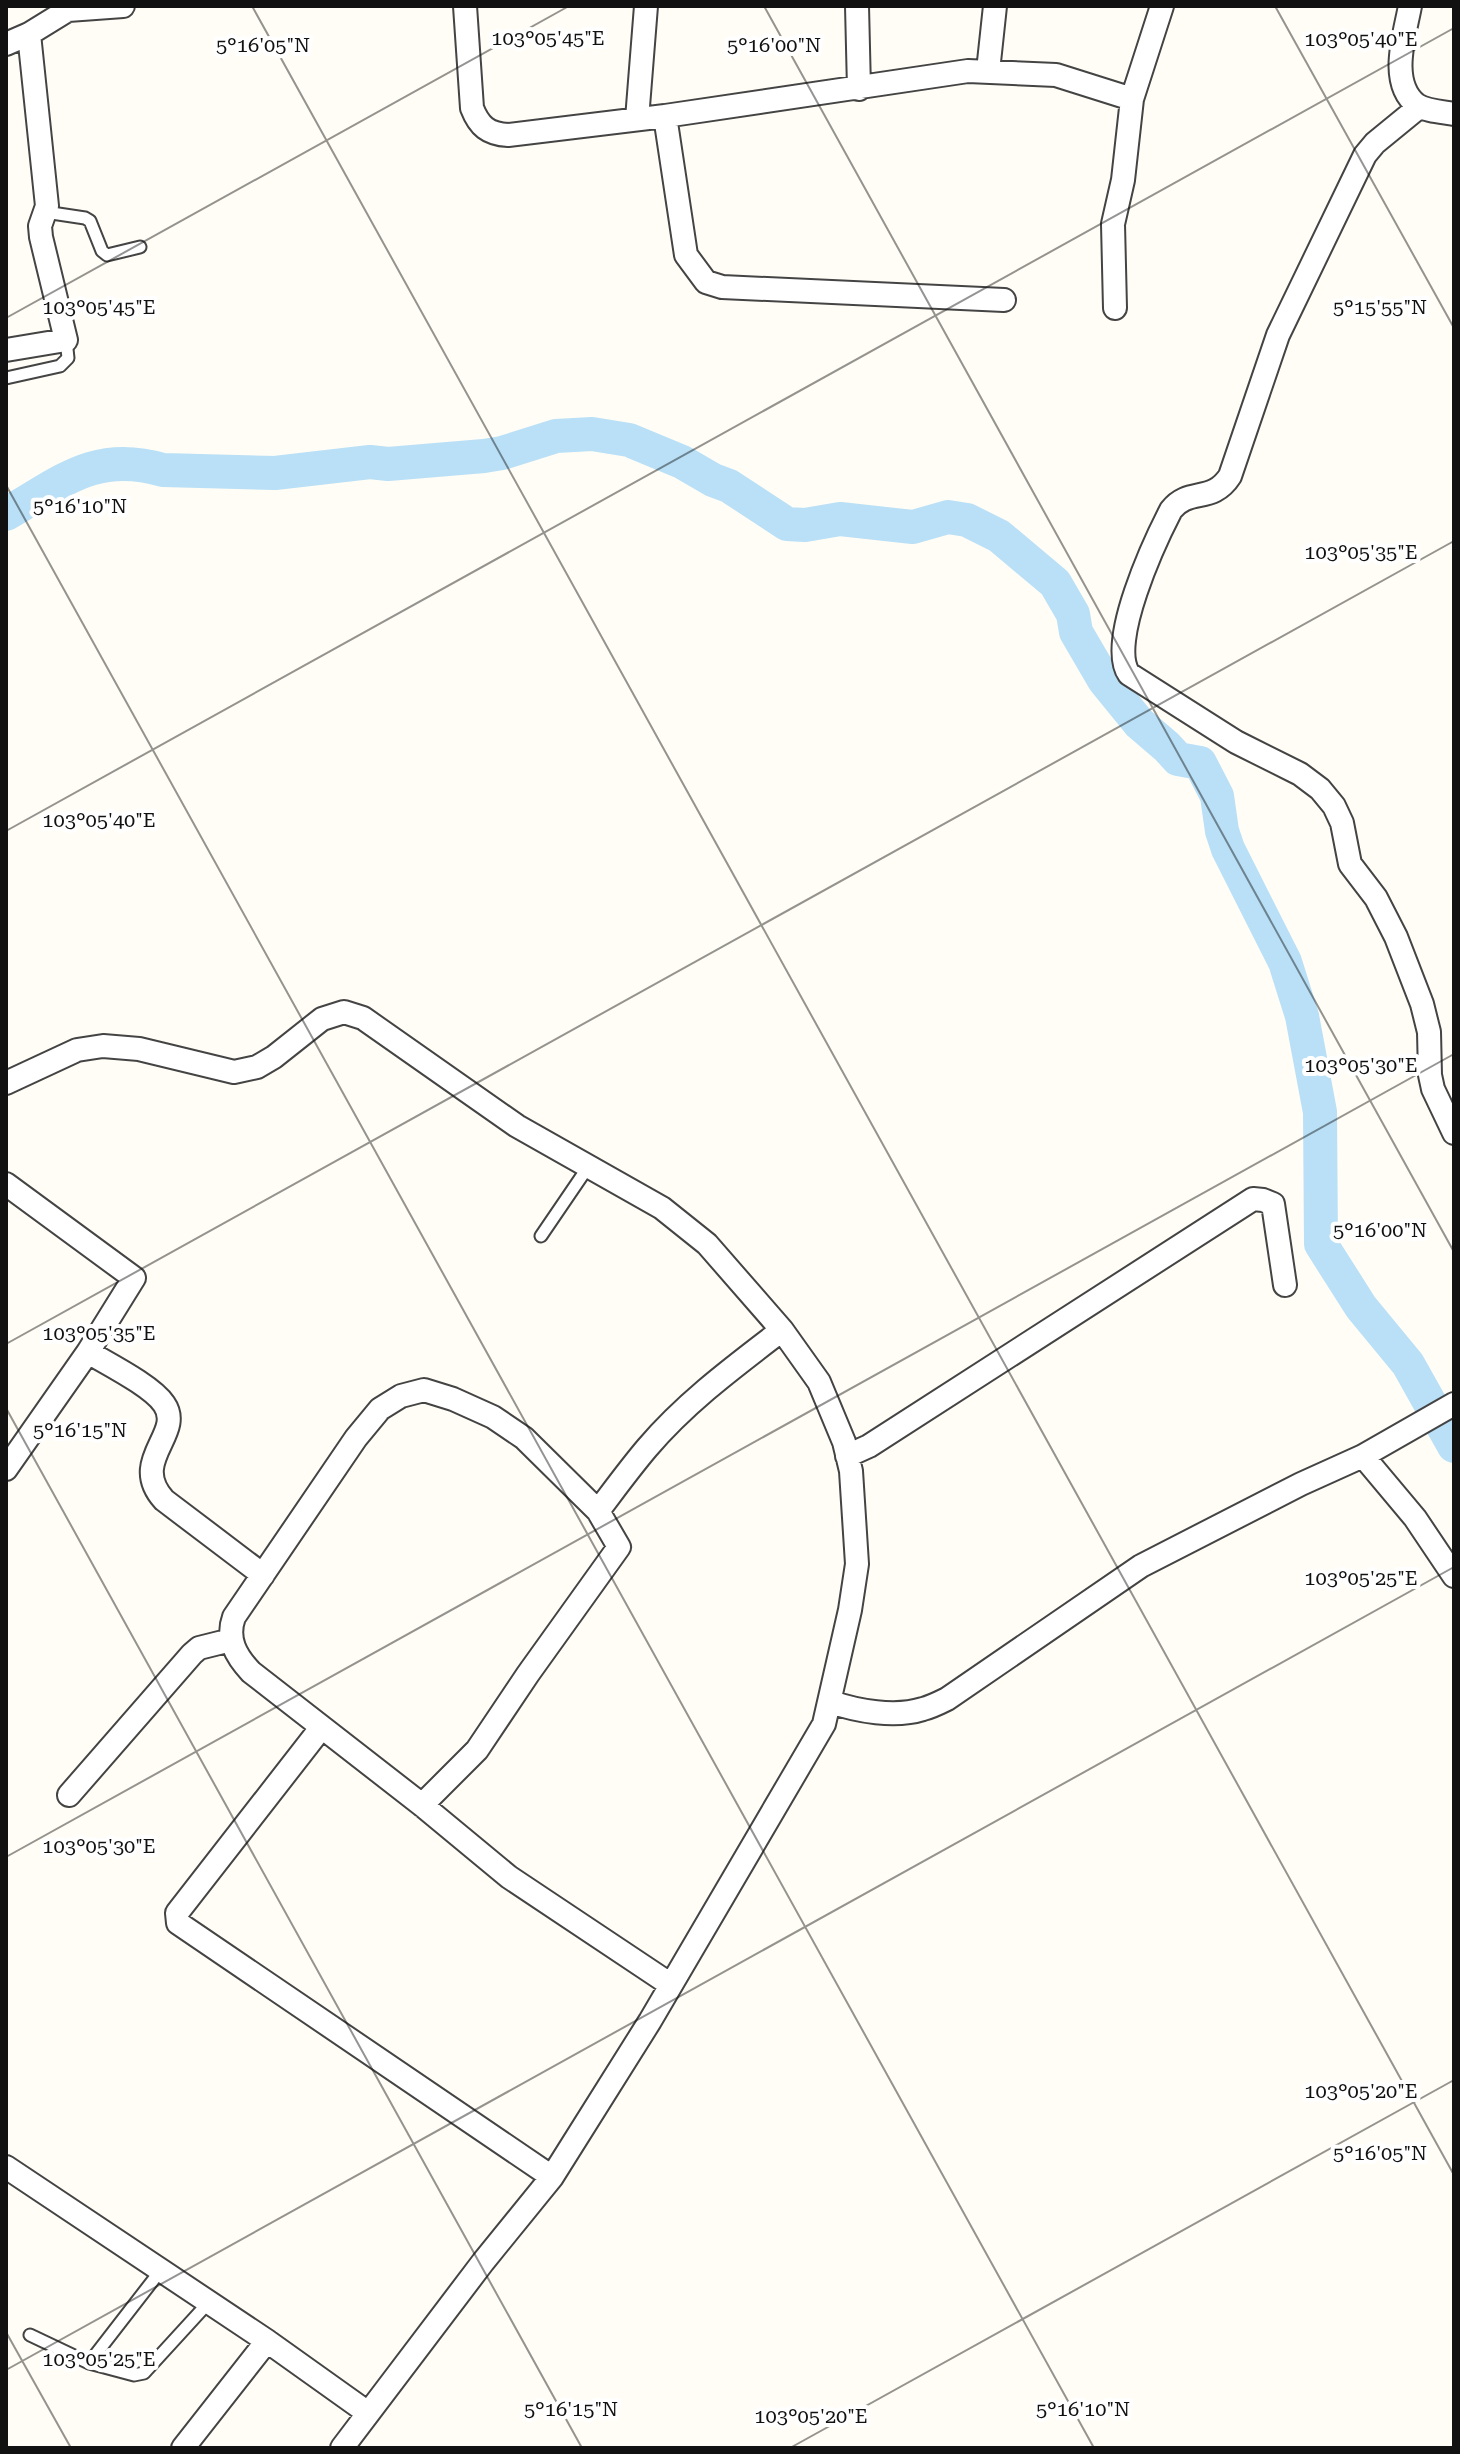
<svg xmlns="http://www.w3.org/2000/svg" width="1460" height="2454" font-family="'Roboto Serif',serif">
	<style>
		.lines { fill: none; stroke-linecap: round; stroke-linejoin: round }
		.river { stroke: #b9e0f7; stroke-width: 34 }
		.lane-casing { stroke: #444; stroke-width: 15 }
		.street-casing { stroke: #444; stroke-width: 26 }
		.lane { stroke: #fff; stroke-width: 11 }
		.street { stroke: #fff; stroke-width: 22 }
		.ticks { fill: none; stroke: #111; stroke-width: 2; stroke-opacity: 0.45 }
		.ticks-label { font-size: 20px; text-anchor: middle; fill: #111; stroke: #fff; stroke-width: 8; stroke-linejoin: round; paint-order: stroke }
	</style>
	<rect width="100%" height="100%" fill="#fffdf5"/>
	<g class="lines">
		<path class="river" d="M6,514C62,482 95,450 163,470L275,473L370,462L388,464L484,456L502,453L556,436L592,434L629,440L682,462L713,480L729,486L787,524L805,525L840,519L913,527L948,517L967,520L999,536L1055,583L1073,614L1076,632L1104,680L1139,723L1167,747L1178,759L1200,763L1217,796L1222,831L1228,849L1285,962L1302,1016L1320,1112L1321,1244L1361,1307L1408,1364L1454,1446"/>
		<defs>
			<path id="lane" d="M45,212L85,218L90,221L102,251L107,255L140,247
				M6,378L60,366L68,358L66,340
				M541,1236L588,1167
				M30,2335L89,2363L161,2270
				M89,2363L134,2375L144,2373L209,2302"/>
			<path id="street" d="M465,6L472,108C479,126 488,134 508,135L665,116L968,71L1056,75L1132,99
				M857,6L859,89
				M1410,6C1405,34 1388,83 1417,105C1426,111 1443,112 1454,114
				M6,44L29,34L68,10L123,6
				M988,71L995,6
				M1419,107L1375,143L1365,155L1278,335L1230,476C1212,504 1189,487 1171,510C1155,541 1107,643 1129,674L1236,742L1300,774L1320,789L1334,806L1342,823L1350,864L1376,898L1396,937L1422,1004L1429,1032L1430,1075L1433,1089L1454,1133
				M665,116L686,255L706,282L722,287L1004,300
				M637,119L646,6
				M1115,308L1113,224L1123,180L1132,99L1162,6
				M6,350L66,340L41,237L40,226L47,206L29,34
				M6,1083L77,1050L103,1046L139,1049L234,1072L257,1067L274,1057L322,1019L344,1012L363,1018L517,1126L662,1208L707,1244L782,1330C735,1366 686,1402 647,1448C630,1468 614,1490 598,1511L619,1547L528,1674L477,1750L422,1805
				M6,1184L134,1278L88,1352L6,1469
				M88,1352C108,1364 152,1386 164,1404C185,1434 128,1460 164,1500L263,1575
				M847,1456L869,1446L1253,1199L1263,1200L1273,1204L1285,1285
				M1363,1456L1415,1518L1454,1576
				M598,1511L524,1438L493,1417L453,1399L424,1390L401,1396L380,1409L356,1438L234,1617C226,1639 236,1656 251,1672L422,1805L509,1877L671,1985
				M831,1702C857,1711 895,1718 923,1709C931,1707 939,1703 947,1699L1141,1566L1301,1484L1363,1456L1454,1404
				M321,1728L177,1913L178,1923L552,2177
				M69,1795L192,1654L199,1648L231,1640
				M6,2167L267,2341L368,2413
				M183,2448L267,2341
				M342,2448L483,2262L552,2177L650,2021L824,1724L850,1610L857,1564L851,1471L844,1442L819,1382L782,1330"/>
		</defs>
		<use href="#lane" class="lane-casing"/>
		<use href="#street" class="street-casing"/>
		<use href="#lane" class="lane"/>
		<use href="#street" class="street"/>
	</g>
	<path class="ticks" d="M252,6L1454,2175M764,6L1454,1252M1275,6L1454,328M6,318L569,6M6,485L1094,2448M6,831L1454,28M6,1344L1454,541M6,1408L582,2448M6,1857L1454,1054M6,2332L71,2448M6,2370L1454,1567M790,2448L1454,2080"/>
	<g class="ticks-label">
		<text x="548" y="45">103°05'45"E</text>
		<text x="1361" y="46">103°05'40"E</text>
		<text x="263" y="52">5°16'05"N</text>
		<text x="774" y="52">5°16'00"N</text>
		<text x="99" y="314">103°05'45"E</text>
		<text x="1380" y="314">5°15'55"N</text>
		<text x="80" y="513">5°16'10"N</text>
		<text x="1361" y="559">103°05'35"E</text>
		<text x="99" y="827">103°05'40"E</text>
		<text x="1361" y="1072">103°05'30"E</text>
		<text x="1380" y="1237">5°16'00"N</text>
		<text x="99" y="1340">103°05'35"E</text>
		<text x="80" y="1437">5°16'15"N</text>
		<text x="1361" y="1585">103°05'25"E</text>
		<text x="99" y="1853">103°05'30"E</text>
		<text x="1361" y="2098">103°05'20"E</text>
		<text x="1380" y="2160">5°16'05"N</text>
		<text x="99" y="2366">103°05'25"E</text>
		<text x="571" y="2416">5°16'15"N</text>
		<text x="1083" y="2416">5°16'10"N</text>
		<text x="811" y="2423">103°05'20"E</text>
	</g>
	<rect width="1460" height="2454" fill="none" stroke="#111111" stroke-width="16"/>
</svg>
